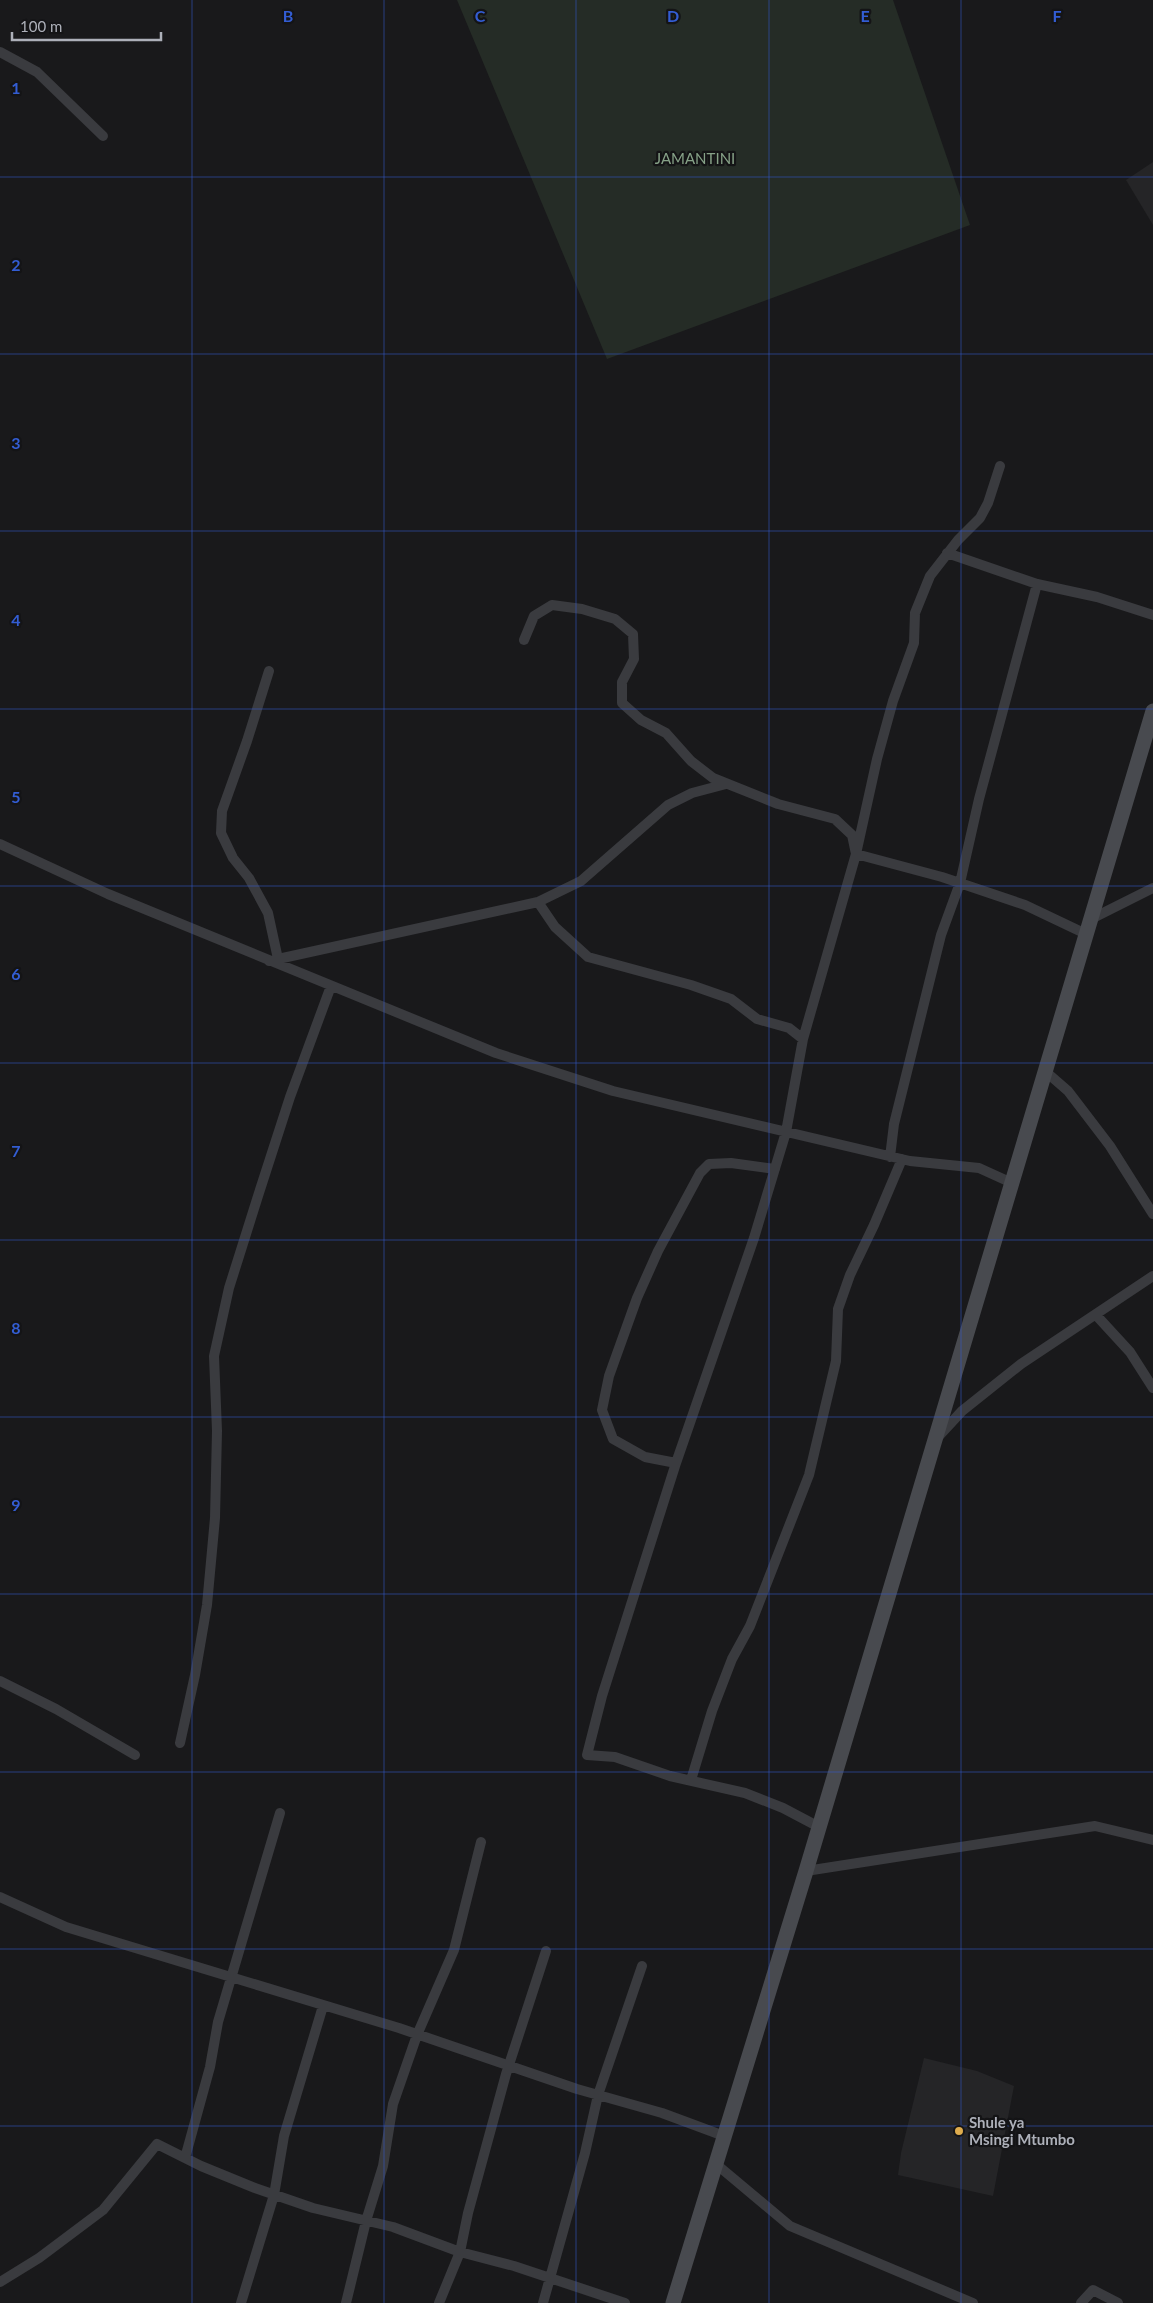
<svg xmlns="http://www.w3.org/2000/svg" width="1153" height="2303" font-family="Lato,sans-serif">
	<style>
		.built { fill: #252527 }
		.green { fill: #252c26 }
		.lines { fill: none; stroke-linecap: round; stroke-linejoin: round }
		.street { stroke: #3a3b3f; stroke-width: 10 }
		.secondary { stroke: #484a4f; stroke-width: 15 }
		.grid { fill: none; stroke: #335dd3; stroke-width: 1; stroke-opacity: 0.55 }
		.poi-dot { fill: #deac4d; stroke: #141416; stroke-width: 2 }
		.labels { text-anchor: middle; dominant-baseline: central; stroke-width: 4.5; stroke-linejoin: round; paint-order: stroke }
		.park-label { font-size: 15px; fill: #86a187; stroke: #141416 }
		.poi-label { font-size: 15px; font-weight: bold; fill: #adb0b9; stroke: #141416; text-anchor: start }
		.grid-label { font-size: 16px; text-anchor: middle; font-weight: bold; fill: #335dd3; stroke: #141416; stroke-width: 4.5; stroke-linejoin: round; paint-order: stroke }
	</style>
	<rect width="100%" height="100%" fill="#19191b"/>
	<path class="built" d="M1153,162V225L1126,180Z
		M924,2058L977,2071L1014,2086L993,2196L898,2175L901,2153Z"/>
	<path class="green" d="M457,0H893L970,225L607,359Z"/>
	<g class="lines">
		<path class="street" d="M0,52L37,72L103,136
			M947,553L1037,584L1097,597L1153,615
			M524,640L534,616L552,605L582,609L615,619L633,634L634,659L622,682V703L641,720L666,733L691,761L713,778L778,804L835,819L852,835L856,854L942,877L1025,905L1086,934
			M269,671L247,741L222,811L221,833L233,858L249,878L268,913L278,959
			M0,844L108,894L496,1053L613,1091L910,1161L979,1168L1012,1183
			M538,902L555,927L588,957L691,985L731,999L757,1019L789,1028L803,1039
			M1091,919L1153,888
			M269,961L538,902L581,881L668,805L692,793L726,784
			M1045,1071L1068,1091L1110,1146L1153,1214
			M890,1157L894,1124L941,935L960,883L979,799L1037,584
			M1096,1315L1130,1352L1153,1388
			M937,1438L962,1411L1021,1364L1153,1276
			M676,1463L645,1457L613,1439L602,1410L609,1376L637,1298L658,1251L700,1173L709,1164L731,1163L775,1169
			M0,1681L56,1709L135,1755
			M180,1743L195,1675L207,1605L215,1518L217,1431L214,1356L229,1288L258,1196L290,1097L331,986
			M691,1780L712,1711L732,1659L750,1626L809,1475L836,1361L838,1309L850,1275L874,1225L902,1159
			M819,1827L783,1808L745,1793L670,1776L615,1757L587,1755L602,1696L676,1463L754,1238L786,1132L803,1039L856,854L877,759L893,701L914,643L915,613L930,576L958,540L980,518L988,503L1000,466
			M806,1871L1095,1826L1153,1840
			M0,1897L66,1927L399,2028L577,2089L662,2113L724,2136
			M185,2158L210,2067L218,2022L280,1813
			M716,2164L790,2226L973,2303
			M0,2282L39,2258L103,2210L157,2144L201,2166L255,2188L313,2208L393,2227L460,2252L514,2266L625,2303
			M241,2303L274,2195L284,2136L323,2006
			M346,2303L366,2221L383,2166L393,2104L417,2035L454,1950L481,1842
			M439,2303L460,2252L468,2213L506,2074L546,1951
			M543,2303L585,2153L598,2095L642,1966
			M1081,2303L1093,2290L1118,2303"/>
		<path class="secondary" d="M673,2303L806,1871L1153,711"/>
	</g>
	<path class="grid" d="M192,0V2303M384,0V2303M576,0V2303M769,0V2303M961,0V2303M0,177H1153M0,354H1153M0,531H1153M0,709H1153M0,886H1153M0,1063H1153M0,1240H1153M0,1417H1153M0,1594H1153M0,1772H1153M0,1949H1153M0,2126H1153"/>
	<circle class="poi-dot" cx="959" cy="2131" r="5"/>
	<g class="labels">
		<g class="park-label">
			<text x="695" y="158">JAMANTINI</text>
		</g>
		<g class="poi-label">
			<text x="969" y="2122">Shule ya<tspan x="969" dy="17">Msingi Mtumbo</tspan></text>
		</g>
	</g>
	<g class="grid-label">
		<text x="288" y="22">B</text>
		<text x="480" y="22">C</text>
		<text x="673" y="22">D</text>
		<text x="865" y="22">E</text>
		<text x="1057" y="22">F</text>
		<text x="16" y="94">1</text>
		<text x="16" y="271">2</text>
		<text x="16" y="449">3</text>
		<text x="16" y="626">4</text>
		<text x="16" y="803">5</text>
		<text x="16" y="980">6</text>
		<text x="16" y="1157">7</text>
		<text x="16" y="1334">8</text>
		<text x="16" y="1511">9</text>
	</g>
	<path d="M12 32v8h149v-8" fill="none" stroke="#adb0b9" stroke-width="2.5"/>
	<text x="20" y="32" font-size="15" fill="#adb0b9" stroke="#141416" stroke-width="4" paint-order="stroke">100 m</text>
</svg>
